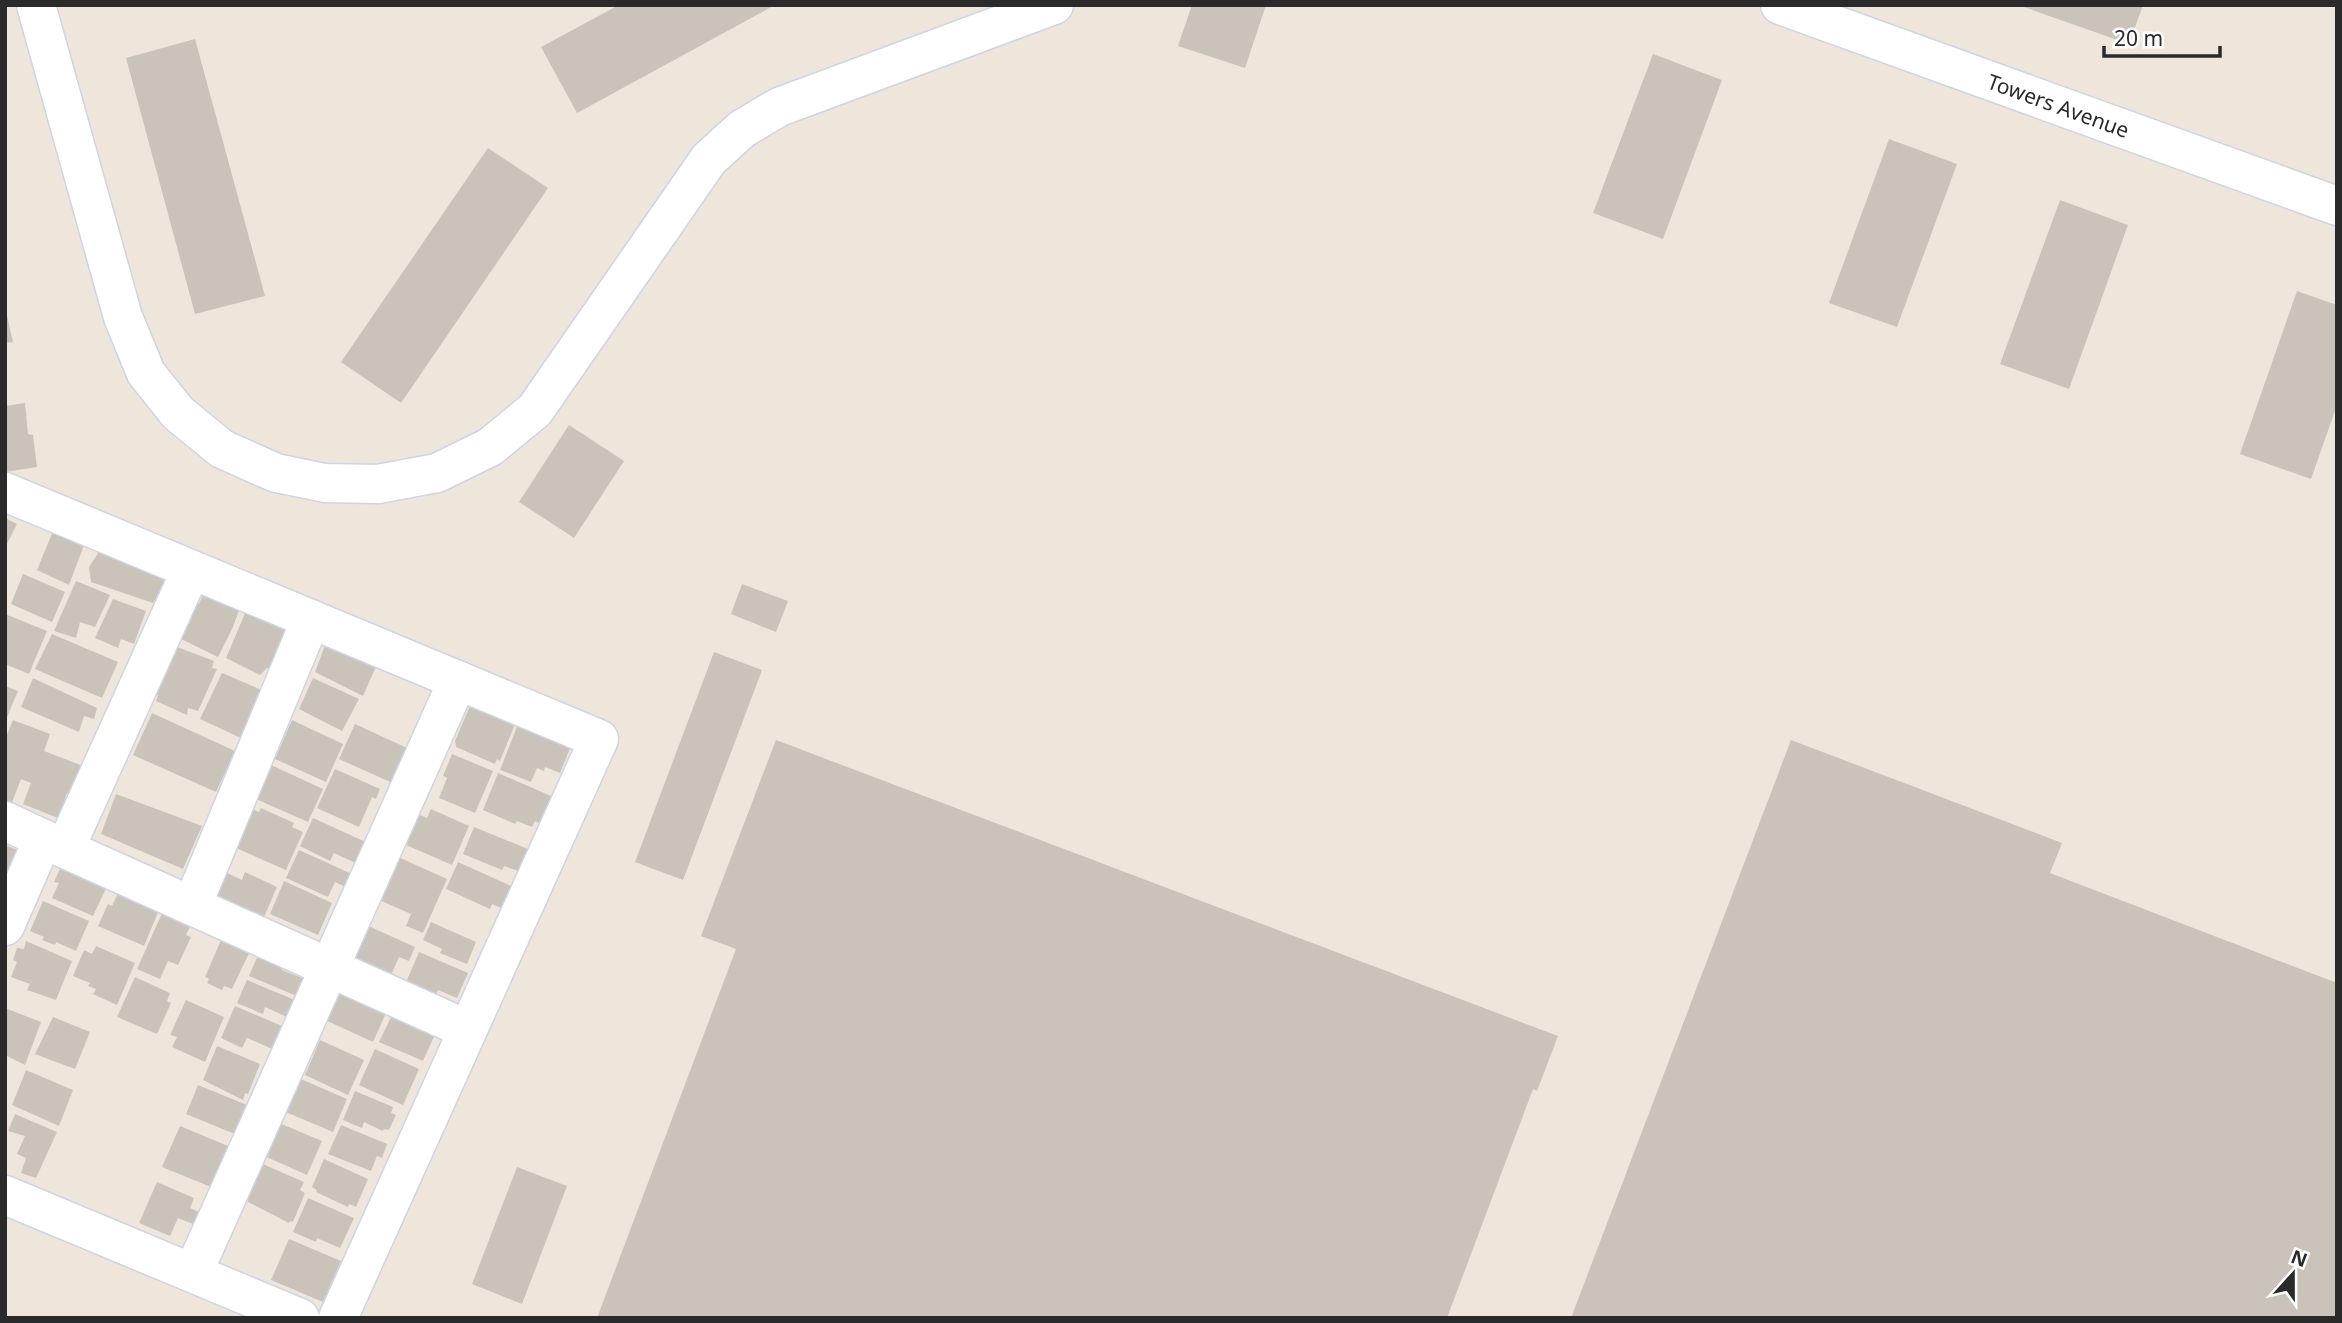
<svg xmlns="http://www.w3.org/2000/svg" width="2342" height="1323" font-family="'Noto Sans',sans-serif">
	<style>
		.building { fill: #c9c3ba }
		.lines { fill: none; stroke-linecap: round; stroke-linejoin: round }
		.minor-casing { stroke: #d0d3e5; stroke-width: 41 }
		.minor { stroke: #fff; stroke-width: 38 }
		.labels { text-anchor: middle; dominant-baseline: central; stroke-width: 6; stroke-linejoin: round; paint-order: stroke }
		.street-label { font-size: 21px; fill: #2a2a2a; stroke: #fff }
	</style>
	<rect width="100%" height="100%" fill="#eee6db"/>
	<path class="building" d="M619,5H775L577,113L541,47Z
		M1192,5H1266L1245,68L1178,46Z
		M2018,5H2143L2129,44Z
		M195,39L265,296L195,314L126,58Z
		M1653,54L1722,80L1663,239L1593,213Z
		M1889,139L1957,164L1897,327L1829,303Z
		M488,148L548,188L401,403L341,362Z
		M2060,200L2128,225L2069,389L2000,364Z
		M2297,291L2337,305V405L2311,479L2240,454Z
		M5,307L13,342L5,343Z
		M25,403L28,434L33,435L37,467L5,472V406Z
		M569,425L624,461L574,538L519,502Z
		M5,518L17,524L5,548Z
		M53,531L84,545L69,585L37,570Z
		M100,550L168,577L153,603L91,582L89,567Z
		M23,574L65,592L52,622L11,604Z
		M76,581L110,595L95,627L80,622L76,638L54,631Z
		M742,584L788,601L776,632L731,614Z
		M205,591L241,605L233,627L218,657L177,637L191,599L199,604Z
		M113,599L146,611L134,644L121,639L118,648L95,638Z
		M246,611L287,628L273,670L267,668L260,675L226,658Z
		M5,614L47,631L29,674L5,664Z
		M52,634L118,662L102,698L35,669Z
		M327,640L378,662L363,696L315,672Z
		M172,645L214,661L212,668L217,669L198,711L188,708L187,715L156,701L158,695L152,696Z
		M714,652L762,670L683,880L635,862Z
		M222,673L264,691L241,738L200,719Z
		M33,678L97,708L94,719L84,716L79,732L21,707Z
		M313,678L359,699L342,731L299,709Z
		M5,686L18,691L5,722Z
		M472,701L517,719L500,761L497,759L495,764L456,747L455,741Z
		M152,713L235,751L216,792L133,755Z
		M520,719L571,746L560,773L545,767L544,771L537,768L531,782L500,770Z
		M13,720L50,734L44,751L83,766L71,795L67,793L58,818L23,804L31,783L21,779L11,805L5,803V739Z
		M292,720L343,744L326,782L275,759Z
		M355,724L407,748L397,785L339,759Z
		M776,740L1558,1036L1537,1091L1533,1089L1447,1318H597L736,949L701,936Z
		M1791,740L2062,843L2050,873L2337,983V1318H1571Z
		M452,754L493,771L475,813L439,798L447,778L443,776Z
		M271,765L323,789L308,822L256,799Z
		M335,769L380,789L376,799L372,797L359,827L317,808Z
		M498,773L551,796L539,823L535,821L532,827L517,821L515,824L483,810Z
		M116,794L202,826L183,869L101,834Z
		M247,807L259,812L261,808L294,823L292,827L303,832L286,870L229,845Z
		M431,809L469,826L452,865L404,844L415,813L427,818Z
		M313,818L370,844L360,865L334,853L330,861L300,846Z
		M474,827L528,849L518,871L504,866L502,870L463,854Z
		M5,845L17,850L5,875Z
		M299,850L354,875L348,888L335,882L328,897L286,878Z
		M396,856L447,879L423,933L406,926L411,914L377,899Z
		M458,862L511,886L501,908L492,904L490,909L446,889Z
		M62,864L108,884L93,916L52,898L59,883L54,882Z
		M225,872L242,880L245,872L277,887L261,924L212,898Z
		M284,881L332,903L318,935L270,914Z
		M121,887L161,905L144,946L98,926L108,904L112,906Z
		M43,901L89,921L76,951L56,942L55,945L42,940L44,937L30,931Z
		M164,909L193,921L186,935L191,937L178,965L168,961L160,979L137,969Z
		M431,922L476,942L467,964L440,953L442,949L423,940Z
		M364,924L415,947L409,961L399,957L391,975L349,956Z
		M222,938L250,951L232,989L224,986L222,990L207,983L209,979L205,977Z
		M26,941L72,961L56,1000L27,990L30,984L11,977L17,962L13,960L17,948L24,949Z
		M96,946L135,963L117,1005L93,994L96,989L88,986L90,983L73,976L84,950L92,954Z
		M419,952L468,973L457,998L438,990L434,1000L404,987Z
		M259,953L285,964L282,970L307,980L299,997L249,976Z
		M135,977L170,993L167,1001L171,1003L157,1034L117,1017Z
		M247,980L297,1001L289,1018L265,1007L263,1014L237,1003Z
		M335,991L386,1013L373,1042L323,1019Z
		M186,1000L224,1017L205,1062L172,1047L177,1037L170,1035Z
		M235,1006L282,1026L272,1049L247,1038L242,1048L221,1038Z
		M5,1008L41,1022L25,1065L5,1055Z
		M393,1013L436,1032L423,1061L379,1042Z
		M53,1017L90,1032L75,1069L35,1054Z
		M320,1040L364,1060L348,1095L305,1075Z
		M217,1046L260,1064L248,1094L245,1093L243,1100L203,1080Z
		M375,1049L419,1069L403,1105L359,1085Z
		M26,1070L73,1090L59,1126L12,1105Z
		M296,1077L347,1099L333,1132L281,1110Z
		M198,1085L247,1105L235,1134L186,1114Z
		M355,1091L393,1107L391,1113L396,1115L389,1130L384,1129L383,1131L364,1122L362,1128L343,1120Z
		M15,1114L57,1132L36,1178L21,1173L26,1158L17,1154L25,1136L8,1131Z
		M279,1123L322,1141L307,1175L260,1154Z
		M341,1125L387,1144L382,1158L377,1156L371,1171L328,1154Z
		M180,1126L228,1146L225,1152L229,1153L221,1171L218,1170L211,1187L162,1167Z
		M324,1159L368,1179L356,1207L349,1204L348,1207L316,1192L317,1190L312,1187Z
		M258,1162L304,1182L300,1190L305,1193L293,1222L290,1221L289,1223L246,1201Z
		M517,1167L567,1186L522,1304L472,1284Z
		M157,1182L194,1198L190,1208L199,1212L193,1224L178,1218L170,1236L139,1223Z
		M308,1198L354,1218L340,1248L317,1238L316,1242L293,1232Z
		M289,1239L341,1261L323,1302L271,1280Z"/>
	<g class="lines">
		<defs>
			<g id="minor">
				<path d="M36,5L123,317L146,373L178,413L222,449L276,473L325,483L378,484L437,473L490,447L535,410L709,159L742,129L779,107L1054,5"/>
				<path id="s1" d="M1780,5L2337,206"/>
				<path d="M5,492L599,739L338,1318"/>
				<path d="M5,821L65,849L191,570"/>
				<path d="M65,849L466,1029"/>
				<path d="M192,906L311,619"/>
				<path d="M5,926L43,839"/>
				<path d="M5,1195L300,1318"/>
				<path d="M193,1273L458,680"/>
			</g>
		</defs>
		<use href="#minor" class="minor-casing"/>
		<use href="#minor" class="minor"/>
	</g>
	<g class="labels">
		<g class="street-label">
			<text stroke="none"><textPath href="#s1" startOffset="296">Towers Avenue</textPath></text>
		</g>
	</g>
	<rect width="2342" height="1323" fill="none" stroke="#2a2a2a" stroke-width="14"/>
	<g transform="translate(2293 1274) rotate(21)" stroke="#ffffff" stroke-width="5" paint-order="stroke">
	<path d="M0-5L12 26L0 18L-12 26Z" fill="#2a2a2a"/>
	<text y="-10" font-size="19" font-weight="bold" text-anchor="middle" fill="#2a2a2a">N</text>
	</g>
	<path d="M2104 46v10h116v-10" fill="none" stroke="#2a2a2a" stroke-width="3.5"/>
	<text x="2114" y="46" font-size="21" fill="#2a2a2a" stroke="#ffffff" stroke-width="5" paint-order="stroke">20 m</text>
</svg>
